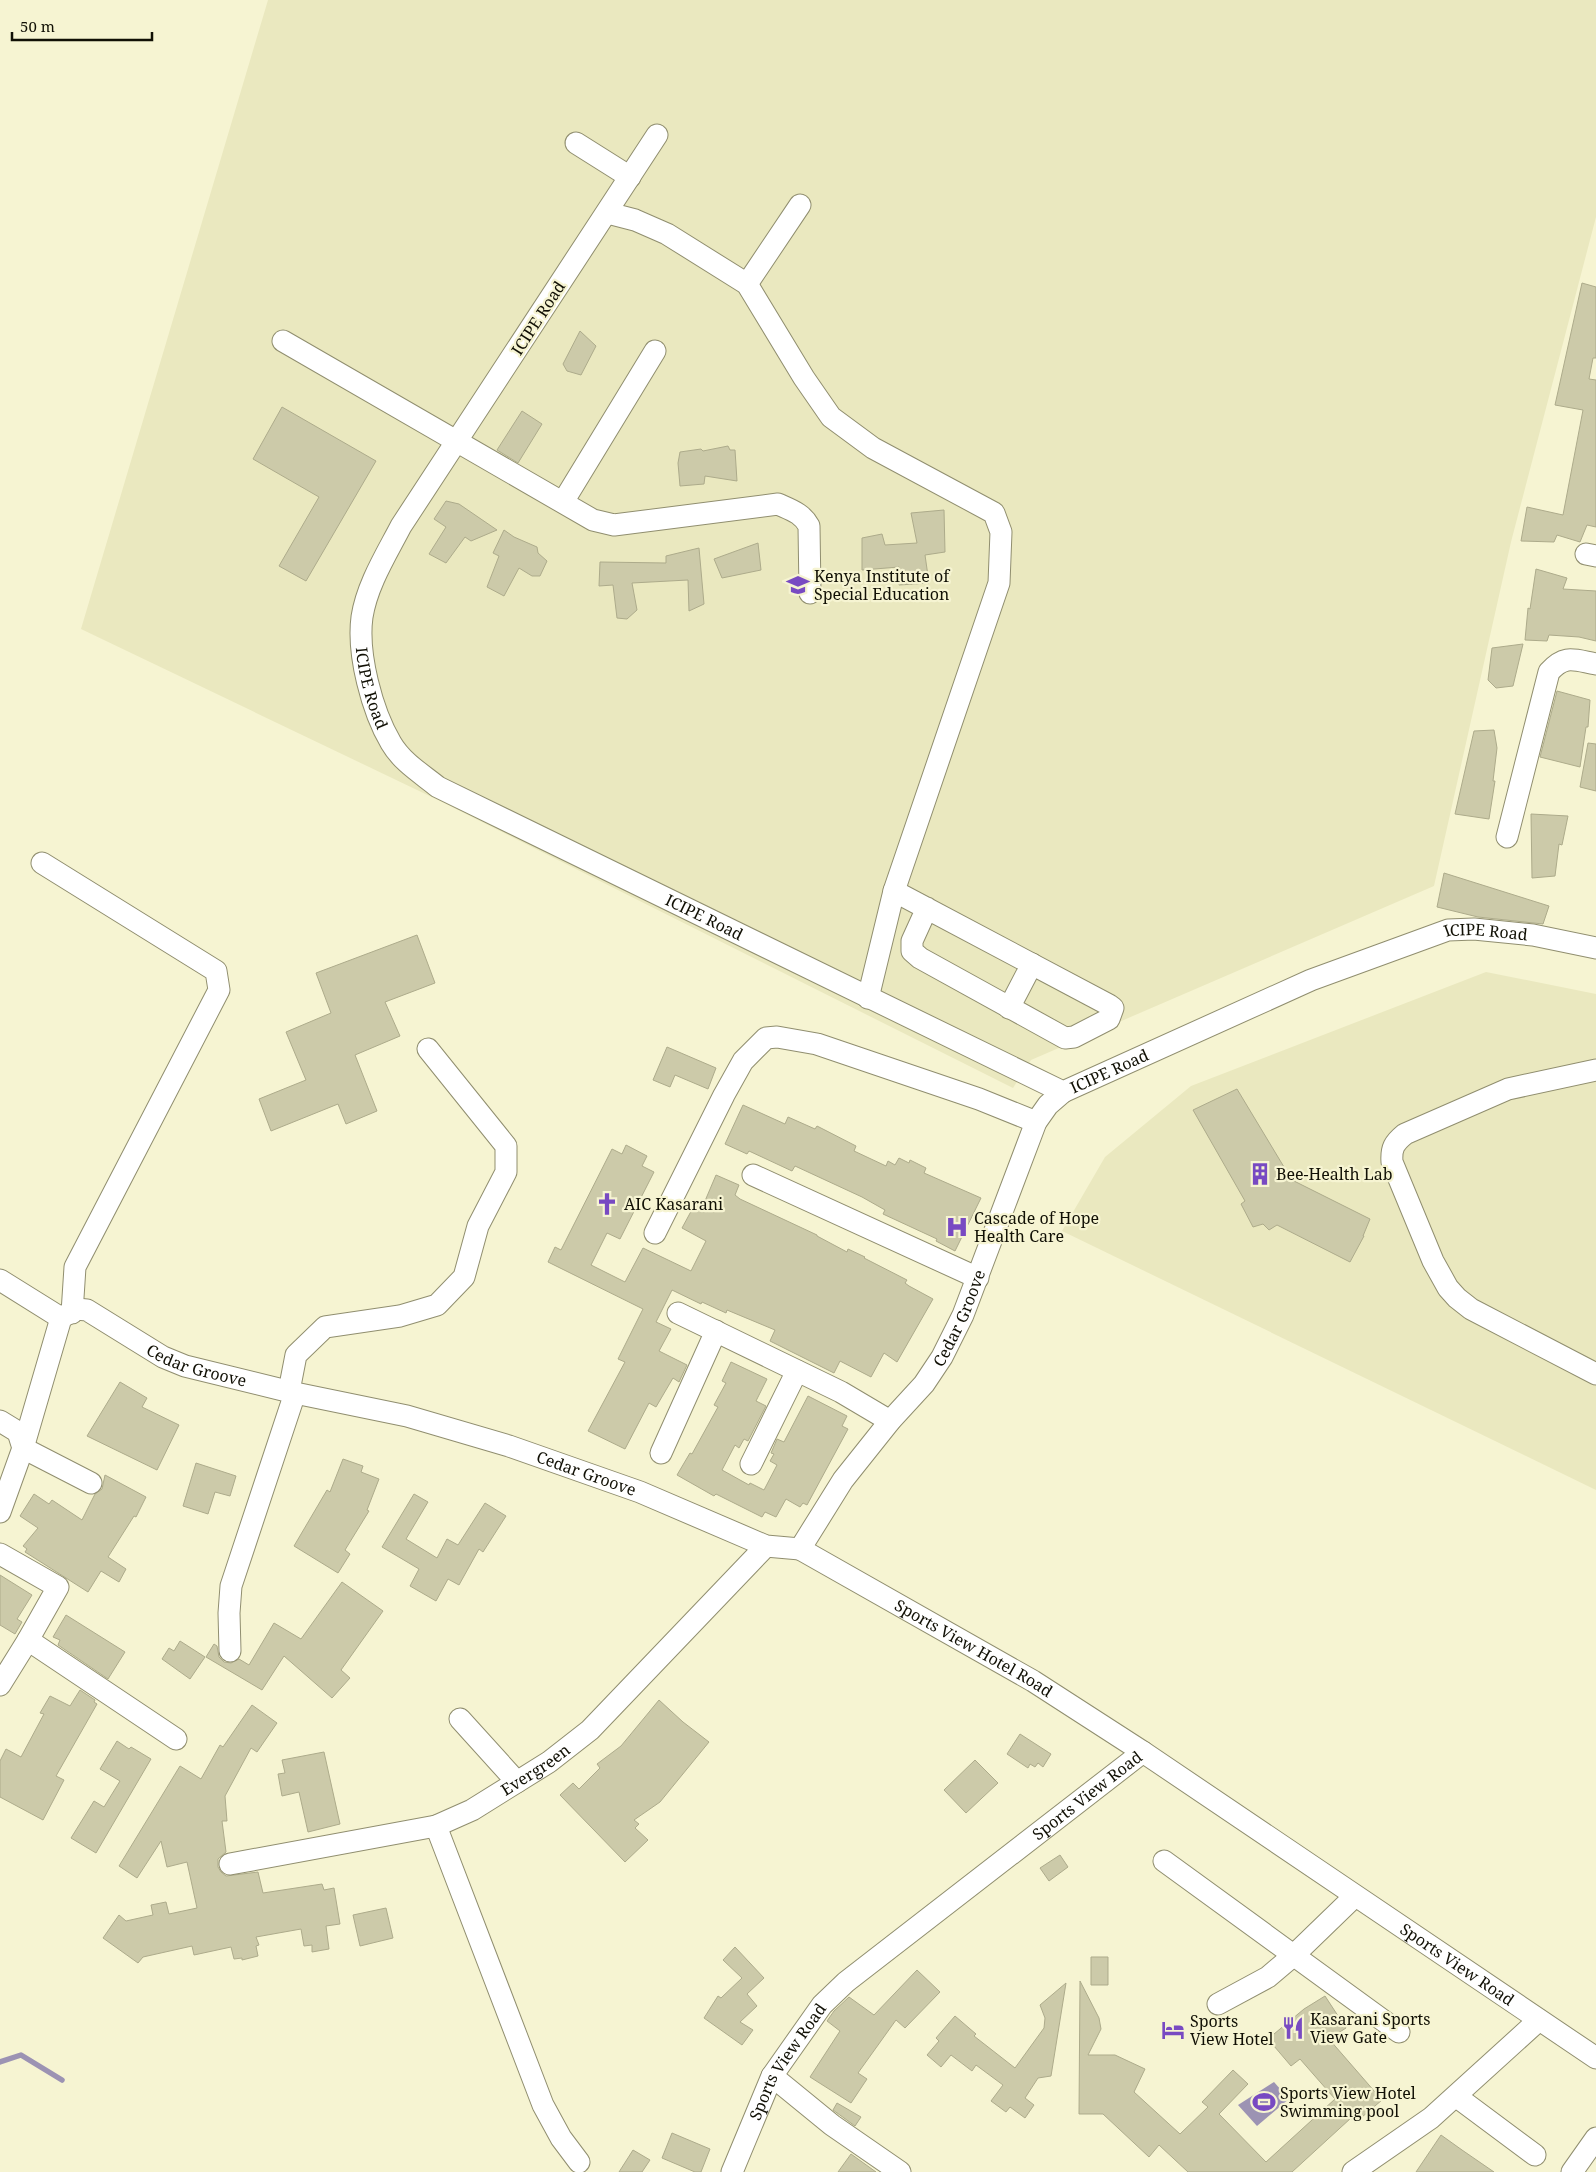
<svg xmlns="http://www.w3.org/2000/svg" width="1596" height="2172" font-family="'Noto Serif',serif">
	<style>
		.built { fill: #eae8bf }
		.water { fill: #9c93b3 }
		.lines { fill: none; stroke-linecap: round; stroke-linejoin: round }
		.stream { stroke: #9c93b3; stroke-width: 5.5 }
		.building { fill: #cccaa9; stroke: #adab8b }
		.minor-casing { stroke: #908e6f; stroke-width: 23 }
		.minor { stroke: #fff; stroke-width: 21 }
		.labels { text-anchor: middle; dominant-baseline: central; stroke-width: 4.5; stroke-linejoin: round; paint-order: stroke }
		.street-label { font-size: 16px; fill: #111005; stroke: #f6f4d2 }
		.poi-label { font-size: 16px; fill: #111005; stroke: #f6f4d2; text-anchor: start }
	</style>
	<rect width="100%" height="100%" fill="#f6f4d2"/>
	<path class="built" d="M268,0H1596V217L1511,542L1434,886L1031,1060L1013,1088L440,801L81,629Z
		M1486,972L1596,994V1490L1062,1231L1105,1157L1191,1086Z"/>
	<path class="water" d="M1274,2082L1289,2099L1257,2126L1238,2105Z"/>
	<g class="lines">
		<path class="stream" d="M0,2062L21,2055L62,2080"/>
	</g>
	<path class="building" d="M1582,283L1596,287V358H1593L1589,379L1596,380V527L1587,525L1580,542L1557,535L1554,542L1521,541L1527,507L1563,515L1583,410L1555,405Z
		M580,331L596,346L581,375L567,371L563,364Z
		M282,407L376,461L306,581L279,566L319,497L253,459Z
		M522,411L542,424L518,463L497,450Z
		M728,446L730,450H735L737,481L705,476L704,484L680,486L678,463L680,452L701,449L703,451Z
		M446,501L459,504L497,530L471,541L465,537L446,563L429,554L446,527L434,519Z
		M944,510L945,552L925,555L929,583L899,585V567L862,570V538L882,534L885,545L917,543L911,513Z
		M504,530L514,537L537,547L538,553L547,561L540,576H532L519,568L504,596L487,587L499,556L493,553Z
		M758,543L761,570L722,578L714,559Z
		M699,548L704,604L689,611L688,580L632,583L637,610L627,619L617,618L613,585L599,586L600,562L666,563V556Z
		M1536,569L1567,578L1563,589L1596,591V641L1579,637L1549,635L1547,641L1525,640L1528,608L1530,609Z
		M1523,644L1513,686L1496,688L1488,680L1492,648Z
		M1557,691L1590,700L1588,727H1586L1580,767L1540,757Z
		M1494,730L1497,748L1493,781H1495L1489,819L1455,814L1474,731Z
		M1588,743L1596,744V791L1580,787Z
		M1531,814L1568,816L1562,845L1559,844L1555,876L1532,878Z
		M1444,873L1549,906L1543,924L1478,917L1437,907Z
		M417,935L435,983L385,1002L400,1036L355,1055L377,1111L346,1124L338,1104L271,1131L259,1099L306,1080L286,1032L331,1013L316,973Z
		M667,1047L716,1068L708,1089L675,1075L670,1087L653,1080Z
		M1237,1089L1287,1172L1295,1176L1294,1181L1370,1219L1363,1236H1364L1350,1262L1277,1225L1269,1230L1263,1224L1253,1227L1241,1204L1245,1201L1193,1110Z
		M743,1105L785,1124L788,1117L815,1129L817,1126L856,1146L854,1151L886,1166L888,1161L895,1165L899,1158L909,1163L910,1160L926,1168L924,1173L981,1198L955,1251L936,1241L937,1239L883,1214L885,1210L862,1197L795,1166L792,1171L749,1151L747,1154L725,1144Z
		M626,1145L647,1156L642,1166L654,1172L620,1239L607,1233L591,1265L625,1282L643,1248L691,1271L706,1241L682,1228L695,1204L702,1208L716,1175L739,1185L735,1195L740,1199L817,1235V1236L847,1252L848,1249L865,1257L864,1258L907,1280L905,1283L909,1286L933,1299L897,1362L884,1353L871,1377L840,1361L834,1373L770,1341L775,1330L727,1310L726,1313L702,1302L701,1304L672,1290L656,1322L671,1329L659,1351L687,1365L679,1382L673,1378L656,1407L649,1403L625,1449L588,1431L625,1362L618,1359L643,1309L548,1262L555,1247L561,1250L612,1149L622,1154Z
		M731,1362L767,1379L756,1401L766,1406L748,1441L744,1439L739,1448L735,1445L722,1470L749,1485L750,1483L764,1490L777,1465L770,1461L774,1454L771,1453L777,1439L784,1442L808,1396L847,1416L842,1426L848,1429L807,1505L803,1503L800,1507L786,1499L776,1517L765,1512L762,1517L716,1494L714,1496L677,1475L690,1453L692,1454L718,1407L714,1405L726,1383L722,1381Z
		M120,1382L147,1398L142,1407L179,1425L157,1470L87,1436Z
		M343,1459L363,1466L361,1472L379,1479L367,1510L369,1511L345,1550L350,1554L338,1573L294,1546L327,1490L330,1492Z
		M196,1463L236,1476L230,1496L215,1492L208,1514L183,1506Z
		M105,1475L146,1497L136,1517L134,1516L108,1557L126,1569L119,1582L101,1571L88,1592L25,1552L27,1549L23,1546L38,1528L20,1516L34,1494L49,1504L52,1500L82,1520L95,1494L102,1489Z
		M414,1494L428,1502L406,1539L437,1558L447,1539L458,1545L485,1503L506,1516L483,1552L479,1549L459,1585L448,1579L436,1601L410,1586L419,1569L382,1547Z
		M0,1575L32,1595L17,1619L22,1622L15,1634L0,1625Z
		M342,1582L383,1611L341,1670L350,1678L332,1698L284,1656L262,1690L206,1657L214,1644L217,1646L219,1657L224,1662L231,1663L239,1659L249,1665L274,1623L301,1639Z
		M66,1615L125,1652L108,1679L58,1645L60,1640L53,1637Z
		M180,1641L205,1657L190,1679L162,1659L169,1648L174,1651Z
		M80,1690L95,1700L94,1702L97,1704L56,1776L64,1780L43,1820L0,1797V1761L6,1749L21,1757L44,1714L40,1713L50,1696L70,1706Z
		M659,1700L683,1722L709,1742L660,1802L634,1820L639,1824L635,1828L648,1840L625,1862L560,1795L573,1783L579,1789L600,1768L597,1764L621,1746Z
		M252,1705L277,1723L257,1752L251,1748L225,1796L227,1821H222L226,1852L218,1859V1867L221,1872L226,1876L258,1872L263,1893L322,1884L324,1890L334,1888L340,1924L326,1926L329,1949L312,1952V1945L304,1946L301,1929L256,1937L259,1945L256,1946L258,1956L242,1960V1958L234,1959L231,1947L194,1955L192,1946L143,1957L138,1963L103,1938L119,1915L126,1921L153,1915L151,1905L166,1902L169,1914L197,1908L187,1862L167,1867L161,1841L137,1878L119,1866L180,1766L201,1779L220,1745L223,1747Z
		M1020,1734L1051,1754L1043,1767L1038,1763L1035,1767L1030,1764L1028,1768L1007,1754Z
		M117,1741L129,1749L131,1747L151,1759L96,1853L71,1838L94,1801L104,1807L120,1781L100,1769Z
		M324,1752L340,1824L308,1832L299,1792L282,1796L278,1774L285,1773L282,1760Z
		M975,1760L998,1783L966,1813L944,1790Z
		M1060,1855L1068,1867L1049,1881L1040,1868Z
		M386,1908L393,1938L360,1946L353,1915Z
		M735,1947L764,1978L747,1994L757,2006L740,2022L753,2030L742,2045L704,2018L718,1996L721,1998L742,1978L723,1960Z
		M1091,1957H1108V1985H1091Z
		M917,1970L940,1992L905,2028L896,2020L858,2073L867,2079L851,2103L810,2077L840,2031L827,2021L834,2011L849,1997L874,2015Z
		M1080,1981L1099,2018L1101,2029L1088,2055H1115L1145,2069L1134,2092L1180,2134L1208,2107L1202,2102L1233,2070L1248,2084L1219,2114L1266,2162L1335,2099L1300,2059L1291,2066L1268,2039L1304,2009L1325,1996L1346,2028L1329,2039L1382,2100L1355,2123L1351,2118L1292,2172H1188L1159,2145L1149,2157L1103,2114H1079Z
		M1066,1983L1051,2076L1038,2078L1025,2098L1034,2105L1025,2118L1010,2107L1006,2112L991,2101L1003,2085L976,2065L972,2071L951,2055L941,2067L927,2055L939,2041L936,2038L955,2016L976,2034L974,2036L1015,2068L1044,2028L1045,2018L1040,2005Z
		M837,2103L861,2117L855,2126L833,2110Z
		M672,2133L710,2149L701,2172H695L662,2158Z
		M1441,2135L1462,2150L1494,2172H1416Z
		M633,2150L650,2160L642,2172H619Z
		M851,2154L876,2172H838Z"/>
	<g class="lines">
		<defs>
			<g id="minor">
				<path id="s1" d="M657,135L401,526C386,555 367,585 362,617C357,654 372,711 391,743C402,762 422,774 438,787L1063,1092L1311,980L1448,930L1474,929L1533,935L1596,948"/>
				<path d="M576,143L630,177"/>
				<path d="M608,213L635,220L667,234L747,284L804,378L831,417L873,448L994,513L1001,532L999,583L894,891L868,998"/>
				<path d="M747,284L800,205"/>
				<path d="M283,341L593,520L614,525L778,504C791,510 802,513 809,526L810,593"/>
				<path d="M563,502L655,351"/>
				<path d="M1586,554L1596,556"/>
				<path d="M1507,837L1549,672C1565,654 1574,660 1596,664"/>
				<path d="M42,863L216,971L219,990L75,1267L72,1313"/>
				<path d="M894,891L1109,1005L1113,1008L1109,1019L1074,1037L1065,1038L920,958L912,951V941L927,908"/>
				<path d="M1009,1008L1032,964"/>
				<path d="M1596,1070L1508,1089L1405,1134C1394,1143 1391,1148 1392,1162L1433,1261L1448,1288L1457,1298L1471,1309L1596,1374"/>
				<path d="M753,1175L978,1278"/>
				<path d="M655,1233L724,1095L743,1061L766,1038L777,1037L817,1044L979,1099L1036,1122"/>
				<path d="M0,1280L61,1318"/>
				<path d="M678,1313L841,1392L890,1421"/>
				<path d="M289,1391L296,1355L325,1327L400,1316L437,1305L464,1277L478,1226L506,1172V1146L428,1049"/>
				<path d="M0,1421L18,1432L23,1448L91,1483"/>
				<path d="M661,1453L716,1331"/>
				<path d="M751,1464L797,1371"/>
				<path id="s2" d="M0,1512L23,1448L61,1318L76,1309L87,1310L163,1357L185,1366L295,1393L407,1416L509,1446L640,1492L766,1546L800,1549L843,1480L890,1421L924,1384L942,1357L963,1315L1036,1122L1048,1105L1063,1092"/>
				<path id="s3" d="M800,1549L1033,1681L1143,1752"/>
				<path d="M0,1554L58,1587L28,1640L176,1739"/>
				<path d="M230,1651L229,1613L231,1586L295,1393"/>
				<path d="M0,1685L28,1640"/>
				<path d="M460,1719L517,1782"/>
				<path d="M436,1826L543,2105L561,2138L579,2162"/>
				<path d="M1164,1861L1399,2032"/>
				<path id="s4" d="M230,1864L436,1826L472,1810L549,1762L590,1730L766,1546"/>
				<path d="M1218,2004L1268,1977L1294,1955L1355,1896"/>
				<path d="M772,2076L832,2125L900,2172"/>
				<path d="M1457,2097L1535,2155"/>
				<path id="s5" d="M732,2172L772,2076L822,2005L846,1982L1143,1752L1596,2058"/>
				<path d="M1353,2172L1431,2118L1539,2020"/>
				<path d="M1572,2172L1596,2138"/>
			</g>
		</defs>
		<use href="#minor" class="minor-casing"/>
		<use href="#minor" class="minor"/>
	</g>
	<defs>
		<symbol id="school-bare" viewBox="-9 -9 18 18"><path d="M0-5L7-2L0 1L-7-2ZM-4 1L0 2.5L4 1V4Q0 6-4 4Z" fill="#784ac2" stroke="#f6f4d2" stroke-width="2.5" paint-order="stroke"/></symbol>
		<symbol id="building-bare" viewBox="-9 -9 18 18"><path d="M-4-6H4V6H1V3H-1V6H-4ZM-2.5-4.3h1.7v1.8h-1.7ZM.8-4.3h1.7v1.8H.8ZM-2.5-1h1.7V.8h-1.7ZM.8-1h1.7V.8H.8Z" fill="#784ac2" stroke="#f6f4d2" stroke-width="2.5" paint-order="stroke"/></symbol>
		<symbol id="church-bare" viewBox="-9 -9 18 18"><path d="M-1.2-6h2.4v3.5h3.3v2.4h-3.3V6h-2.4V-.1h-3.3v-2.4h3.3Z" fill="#784ac2" stroke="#f6f4d2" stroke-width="2.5" paint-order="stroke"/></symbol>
		<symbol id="hospital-bare" viewBox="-9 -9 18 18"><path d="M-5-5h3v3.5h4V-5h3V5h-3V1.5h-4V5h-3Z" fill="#784ac2" stroke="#f6f4d2" stroke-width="2.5" paint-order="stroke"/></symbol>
		<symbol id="restaurant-bare" viewBox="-9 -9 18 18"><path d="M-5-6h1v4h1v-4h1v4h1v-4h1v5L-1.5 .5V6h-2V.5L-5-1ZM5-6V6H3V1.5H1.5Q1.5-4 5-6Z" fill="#784ac2" stroke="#f6f4d2" stroke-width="2.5" paint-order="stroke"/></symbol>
		<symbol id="hotel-bare" viewBox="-9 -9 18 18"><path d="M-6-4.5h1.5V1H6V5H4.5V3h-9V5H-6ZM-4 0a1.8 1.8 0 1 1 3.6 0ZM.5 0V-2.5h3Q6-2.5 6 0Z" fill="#784ac2" stroke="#f6f4d2" stroke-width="2.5" paint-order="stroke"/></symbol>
		<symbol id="stadium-bare" viewBox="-9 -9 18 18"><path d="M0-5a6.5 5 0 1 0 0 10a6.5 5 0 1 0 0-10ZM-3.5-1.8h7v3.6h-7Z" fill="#784ac2" stroke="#f6f4d2" stroke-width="2.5" paint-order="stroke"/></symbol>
	</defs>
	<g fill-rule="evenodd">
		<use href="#school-bare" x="782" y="569" width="32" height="32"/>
		<use href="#building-bare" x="1244" y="1158" width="32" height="32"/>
		<use href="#church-bare" x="591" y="1188" width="32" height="32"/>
		<use href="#hospital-bare" x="941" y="1211" width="32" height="32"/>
		<use href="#restaurant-bare" x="1277" y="2012" width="32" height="32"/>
		<use href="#hotel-bare" x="1157" y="2014" width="32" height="32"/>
		<use href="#stadium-bare" x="1248" y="2086" width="32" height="32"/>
	</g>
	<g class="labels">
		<g class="street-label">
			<text transform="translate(538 318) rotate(-57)">ICIPE Road</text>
			<text stroke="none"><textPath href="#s1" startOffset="639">ICIPE Road</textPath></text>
			<text stroke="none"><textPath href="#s1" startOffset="1059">ICIPE Road</textPath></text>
			<text stroke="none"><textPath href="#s1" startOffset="1914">ICIPE Road</textPath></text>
			<text stroke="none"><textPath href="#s1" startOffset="1509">ICIPE Road</textPath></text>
			<text stroke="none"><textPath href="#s2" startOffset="1271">Cedar Groove</textPath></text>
			<text stroke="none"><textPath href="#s2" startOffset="356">Cedar Groove</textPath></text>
			<text stroke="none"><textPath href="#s2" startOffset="761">Cedar Groove</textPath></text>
			<text stroke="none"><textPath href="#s3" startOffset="200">Sports View Hotel Road</textPath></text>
			<text stroke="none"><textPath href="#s4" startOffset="324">Evergreen</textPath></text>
			<text stroke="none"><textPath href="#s5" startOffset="529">Sports View Road</textPath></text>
			<text stroke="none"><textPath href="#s5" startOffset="979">Sports View Road</textPath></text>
			<text stroke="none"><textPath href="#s5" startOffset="124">Sports View Road</textPath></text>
		</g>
		<g class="poi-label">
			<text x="814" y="576">Kenya Institute of<tspan x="814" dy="18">Special Education</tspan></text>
			<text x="1276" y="1174">Bee-Health Lab</text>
			<text x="624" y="1204">AIC Kasarani</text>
			<text x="974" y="1218">Cascade of Hope<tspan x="974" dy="18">Health Care</tspan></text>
			<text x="1310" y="2019">Kasarani Sports<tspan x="1310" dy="18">View Gate</tspan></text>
			<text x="1190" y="2021">Sports<tspan x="1190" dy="18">View Hotel</tspan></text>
			<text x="1280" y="2093">Sports View Hotel<tspan x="1280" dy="18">Swimming pool</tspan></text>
		</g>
	</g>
	<path d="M12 32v8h140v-8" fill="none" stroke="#111005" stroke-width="2.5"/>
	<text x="20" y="32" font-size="15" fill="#111005" stroke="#f6f4d2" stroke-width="4" paint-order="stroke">50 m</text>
</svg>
